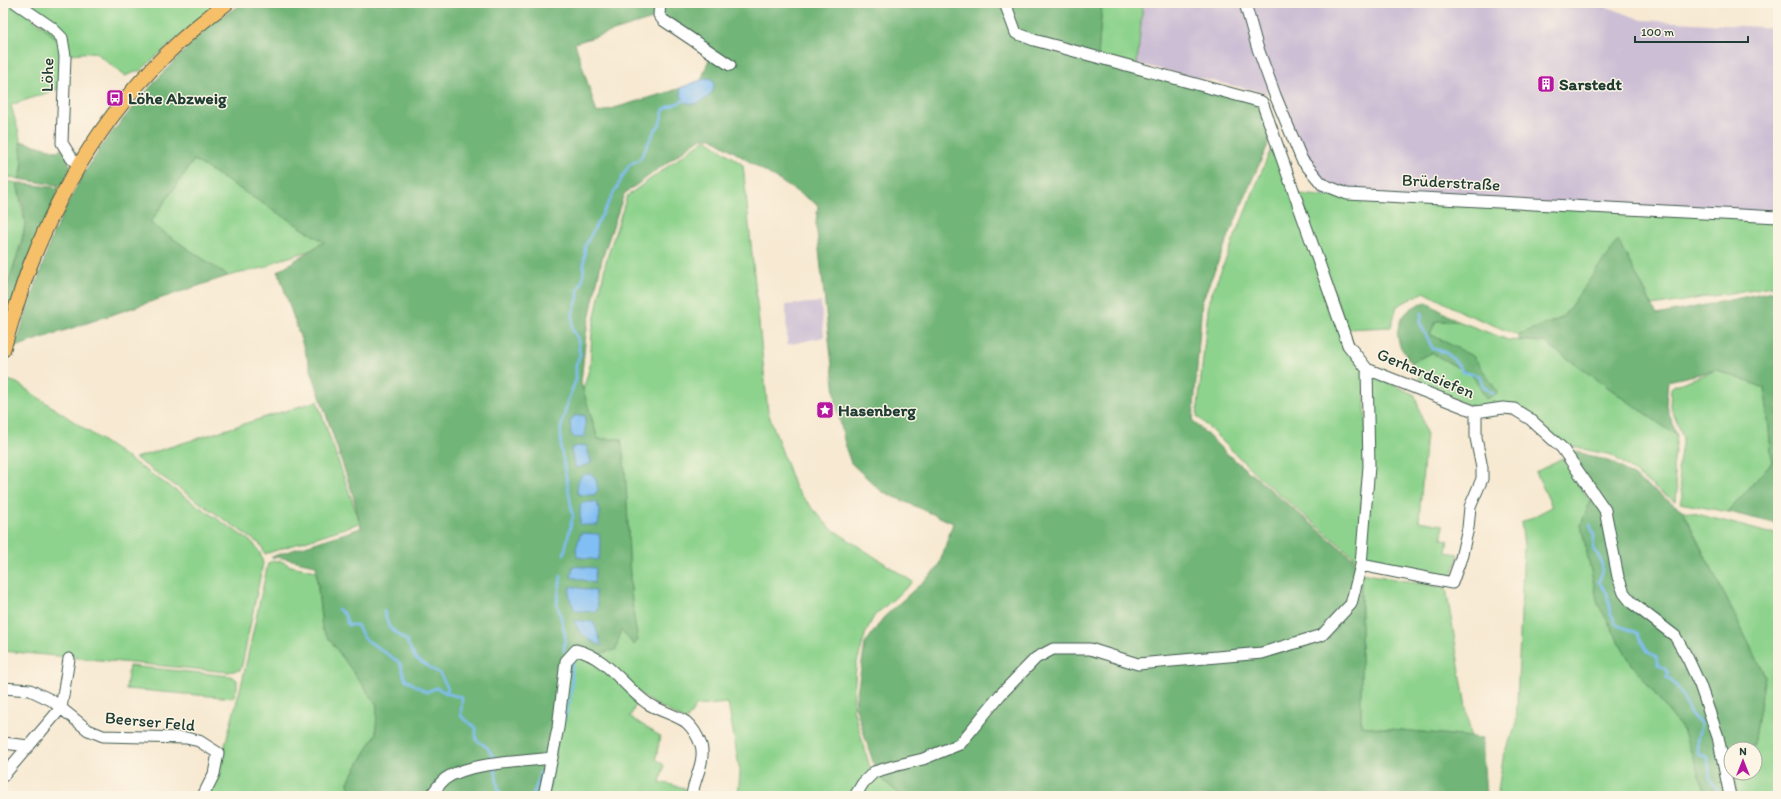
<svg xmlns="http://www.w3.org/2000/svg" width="1781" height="799" font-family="Itim,sans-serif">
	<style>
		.industrial { fill: #ccbed4 }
		.green { fill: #8ed38d; stroke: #568860 }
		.forest { fill: #72b578; stroke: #487956; fill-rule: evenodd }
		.water { fill: #81bef4; stroke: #507e94 }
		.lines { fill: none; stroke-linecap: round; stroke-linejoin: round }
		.stream { stroke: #81bef4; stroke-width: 2.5 }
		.minor-casing { stroke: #3f574c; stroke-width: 13 }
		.major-casing { stroke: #3f574c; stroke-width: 16 }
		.minor { stroke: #fff; stroke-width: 11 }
		.major { stroke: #f6c06b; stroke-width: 14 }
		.labels { text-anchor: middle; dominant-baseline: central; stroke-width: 3; stroke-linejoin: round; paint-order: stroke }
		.street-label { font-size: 17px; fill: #1f3d34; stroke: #fcf5e5 }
		.poi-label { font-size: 17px; font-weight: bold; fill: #1f3d34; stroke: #fcf5e5; text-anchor: start }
	</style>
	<rect width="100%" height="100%" fill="#fcf5e5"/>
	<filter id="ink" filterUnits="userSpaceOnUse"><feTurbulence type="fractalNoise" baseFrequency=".025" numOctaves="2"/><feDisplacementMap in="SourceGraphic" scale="8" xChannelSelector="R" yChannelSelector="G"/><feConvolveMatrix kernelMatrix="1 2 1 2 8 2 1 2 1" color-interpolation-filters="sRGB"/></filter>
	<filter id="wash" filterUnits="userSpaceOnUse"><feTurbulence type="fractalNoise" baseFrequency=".012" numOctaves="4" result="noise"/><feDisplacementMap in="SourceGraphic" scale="16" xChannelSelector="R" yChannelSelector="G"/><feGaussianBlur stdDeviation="0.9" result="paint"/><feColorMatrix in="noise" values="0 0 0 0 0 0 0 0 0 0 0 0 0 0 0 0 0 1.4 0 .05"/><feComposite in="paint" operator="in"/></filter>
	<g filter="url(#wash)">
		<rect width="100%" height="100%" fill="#f7e9d2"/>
		<path class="industrial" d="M1143,3H1597L1642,20L1778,28V213L1321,196L1275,95L1137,64Z
			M821,302L824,337L787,345L786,305Z"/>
		<path class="green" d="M3,3H14L59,40L61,88L11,105C17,128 28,156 19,179L3,176Z
			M23,3H220L198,20L141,70L125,76L95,52L69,54Z
			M1102,3H1143L1137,64L1098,56Z
			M704,140H708L743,165L768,412L795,488L829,527L913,582L874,616L866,632L856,666L853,708L871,771L853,796H738L740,772L728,703L696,706L686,721L648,700L594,655L621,630L634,645L638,640C624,575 632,506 621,439H598L583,390L590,366L592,332L606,261L627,196Z
			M1273,144L1364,371L1367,468L1358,560L1261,479L1197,416L1209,300Z
			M194,160L324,242L309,251L276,261L267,267L228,276L150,223Z
			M3,181L17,183L25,224L21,242L3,300Z
			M1299,194L1321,196L1778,215V285L1653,306L1618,241L1562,318L1517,335L1464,313L1424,292L1397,306L1391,327L1347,329Z
			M1436,321H1458L1508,340L1544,342L1677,436L1673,469L1677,490L1676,501L1660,492L1612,455L1572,447L1557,439L1539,422L1486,406H1471L1424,387L1411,362L1432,353L1473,376L1474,357L1430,334Z
			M1717,370L1765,388L1772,462L1728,512L1680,503L1682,496L1678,470L1683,437L1670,406L1671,388L1673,386Z
			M1370,374L1415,395L1426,433L1419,521L1443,525L1442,539L1448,540L1446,552L1459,554L1450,582L1364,563Z
			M4,379L17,383L253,543L260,553L263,563L242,665L240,670L228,672L3,651Z
			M317,401L360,523L265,554L261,545L251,538L135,458Z
			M1562,458L1590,501L1581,525L1598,604L1631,663L1683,730L1707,796H1497L1504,753L1516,726L1524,545L1521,523L1552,507L1536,472Z
			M1682,510L1769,533H1778V796H1738L1734,776L1736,773H1755V749H1751L1754,745L1765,676Z
			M273,561H281L291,566L316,571L322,629L377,705L376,734L348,782L350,796H206L217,775L243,678L268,563Z
			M1361,573L1446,588L1471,737L1361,726Z
			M585,657L613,677L638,700L630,717L660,736L656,759L664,765L660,782L685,788L684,796H548L571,659Z
			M129,666L231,676L237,680V688L233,698L126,689Z
			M877,775L902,796H860L865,788Z"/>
		<path class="forest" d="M244,3H1102L1098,58L1262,102L1273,134L1252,180L1202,301L1193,421L1225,452L1361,565V726L1482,738L1486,796H902L877,775L855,705L865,644L883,618L938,568L953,523L881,491L851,463L846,449L836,402L816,223L818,205L712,138H701L624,194L602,259L586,334L581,383L598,439H621C632,506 624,575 638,640L634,645L621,630L616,650L571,659L548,796H350L348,782L376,734L377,705L322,629L316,565C301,563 286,557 271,557L361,528L353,495L278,271L324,242L194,160L150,223L228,276L15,347L53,234L81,178L108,137L159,77L212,22ZM662,16L710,56L701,81L669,92L597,113L575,43Z
			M20,141L57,151L63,148L71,167L62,186L19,179L23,168Z
			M17,183L59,188L10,315L3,312C3,282 23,255 25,225C26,211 20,196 17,183Z
			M1618,240L1657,315L1778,290V524L1728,512L1772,462L1765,388L1717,370L1668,381L1666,405L1677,436L1544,342L1519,340L1517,335L1562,318Z
			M1426,302L1458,321H1436L1430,334L1474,357L1498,393L1486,399L1473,376L1432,353L1411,362C1407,357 1403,351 1400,346C1392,325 1405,307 1426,302Z
			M1575,451L1614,463L1682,510L1765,676L1754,745L1751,749H1731V773H1736L1734,776L1738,796H1707L1683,730L1631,663L1598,604L1581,525L1595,487L1570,457Z"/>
		<path class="water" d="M706,78L712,79C724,95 681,121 680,88Z
			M585,415V437L575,438L571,434L570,421L574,416Z
			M586,445L591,461L590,464L576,468L574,464L571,450L573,447Z
			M583,474H591L596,479L598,490L594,495H581L577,493L578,481Z
			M584,502H597L600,514L598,525H580V506Z
			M581,533L599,534L601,548L598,560L577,557L576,548Z
			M573,566L596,568L594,583L571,577Z
			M570,586L595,591L598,607L597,612L575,611L569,597Z
			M574,620L594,622L602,646C588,640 579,635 574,620Z"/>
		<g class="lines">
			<path class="stream" d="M1422,313L1420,323L1433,349C1450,351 1453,359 1463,372L1480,376L1483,386L1493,394
				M1590,525L1594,535L1593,549C1604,562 1604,566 1599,582L1607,593L1610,612L1617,625L1637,633L1648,652L1656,656L1658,665L1665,669L1668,673L1666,677C1682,687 1683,700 1691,715C1693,718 1698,721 1701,723L1697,741L1698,753L1708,757L1710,778L1721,796
				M564,554L573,516L561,448V428L568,400L576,380V364L580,356L578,339L572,329L573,312L578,298V290L583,279L585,246L629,165L640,159L655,130L659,126L664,109L685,100
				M561,576L557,603L565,635L564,651
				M338,609L345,615L348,625H357L364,638L400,663L405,679L426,692L436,688L452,695L462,697L461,716L476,728V740L487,747L494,758
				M384,611L389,627L406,640L415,658L440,674L448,688L446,693
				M564,720C569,707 572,695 572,681C572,673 571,667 574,659
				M495,769L498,788L502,796
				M533,796L541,771"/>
		</g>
	</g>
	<g filter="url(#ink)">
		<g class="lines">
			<defs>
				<path id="minor" d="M16,3L51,27L62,38L65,56L62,143L72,159L79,165
					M660,3L659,15L663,20L730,65
					M1005,3L1016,33L1034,40L1262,102L1348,345L1367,369L1476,412L1503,408L1514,409L1530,419L1562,448L1605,510L1618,577L1624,593L1632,603L1675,636L1688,659L1700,685L1718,737L1730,796
					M1245,3L1257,46L1275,95L1302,160L1322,184L1347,194L1778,217
					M1361,565L1452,583L1461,558L1468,528L1470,507L1482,479V468L1476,438V412
					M3,688L30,690L51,700L88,730L103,736L186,738L199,741L218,753L214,774L203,796
					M3,743L29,746
					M3,776L61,708L69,659
					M431,796C435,790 439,784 445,779C468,762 523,762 552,758
					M544,796L558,728L566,661L576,650C607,657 623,686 647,703C659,711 674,714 686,722C693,728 698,737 701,745C706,762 693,780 692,796
					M855,796L863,783L874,772L894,766L923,759L960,744L1000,695L1036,658L1053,649H1090L1138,664L1262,653L1322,635L1351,604L1361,565L1369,466L1367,369"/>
				<path id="major" d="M3,350C12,321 20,291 31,263C72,160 136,69 227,3"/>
			</defs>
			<use href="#minor" class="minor-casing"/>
			<use href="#major" class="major-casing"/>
			<use href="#minor" class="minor"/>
			<use href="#major" class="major"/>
		</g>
	</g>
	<defs>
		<symbol id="building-square" viewBox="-11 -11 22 22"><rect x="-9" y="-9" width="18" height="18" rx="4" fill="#b5179e" stroke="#fcf5e5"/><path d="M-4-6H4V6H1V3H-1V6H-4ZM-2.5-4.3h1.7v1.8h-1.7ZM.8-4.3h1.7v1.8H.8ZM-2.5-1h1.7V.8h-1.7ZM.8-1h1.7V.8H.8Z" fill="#fff"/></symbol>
		<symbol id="bus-square" viewBox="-11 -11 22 22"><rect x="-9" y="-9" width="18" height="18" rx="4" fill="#b5179e" stroke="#fcf5e5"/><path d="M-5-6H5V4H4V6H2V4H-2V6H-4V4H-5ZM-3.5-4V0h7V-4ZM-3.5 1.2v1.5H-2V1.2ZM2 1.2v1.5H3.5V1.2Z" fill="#fff"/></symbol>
		<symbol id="sight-square" viewBox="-11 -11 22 22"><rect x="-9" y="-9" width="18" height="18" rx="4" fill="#b5179e" stroke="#fcf5e5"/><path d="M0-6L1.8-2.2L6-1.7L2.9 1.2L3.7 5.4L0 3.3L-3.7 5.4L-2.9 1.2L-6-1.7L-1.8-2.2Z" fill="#fff"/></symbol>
	</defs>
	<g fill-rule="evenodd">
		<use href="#building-square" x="1536" y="74" width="20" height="20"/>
		<use href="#bus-square" x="105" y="88" width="20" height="20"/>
		<use href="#sight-square" x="815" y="400" width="20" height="20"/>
	</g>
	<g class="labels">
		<g class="street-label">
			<text transform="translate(47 75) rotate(-89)">Löhe</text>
			<text transform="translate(1451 182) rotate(3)">Brüderstraße</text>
			<text transform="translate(1426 373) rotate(23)">Gerhardsiefen</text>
			<text transform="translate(150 721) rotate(5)">Beerser Feld</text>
		</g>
		<g class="poi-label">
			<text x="1559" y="84">Sarstedt</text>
			<text x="128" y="98">Löhe Abzweig</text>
			<text x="838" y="410">Hasenberg</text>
		</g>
	</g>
	<rect width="1781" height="799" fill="none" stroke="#fcf5e5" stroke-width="16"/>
	<g transform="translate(1743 761)"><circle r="19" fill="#fcf5e5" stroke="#a4ab9e"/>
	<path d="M0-3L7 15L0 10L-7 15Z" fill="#b5179e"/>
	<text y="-6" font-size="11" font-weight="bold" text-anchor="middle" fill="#1f3d34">N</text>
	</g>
	<path d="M1635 36v6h113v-6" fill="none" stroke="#1f3d34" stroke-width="2"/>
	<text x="1641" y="36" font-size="12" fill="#1f3d34" stroke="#fcf5e5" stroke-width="3" paint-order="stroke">100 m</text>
</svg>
